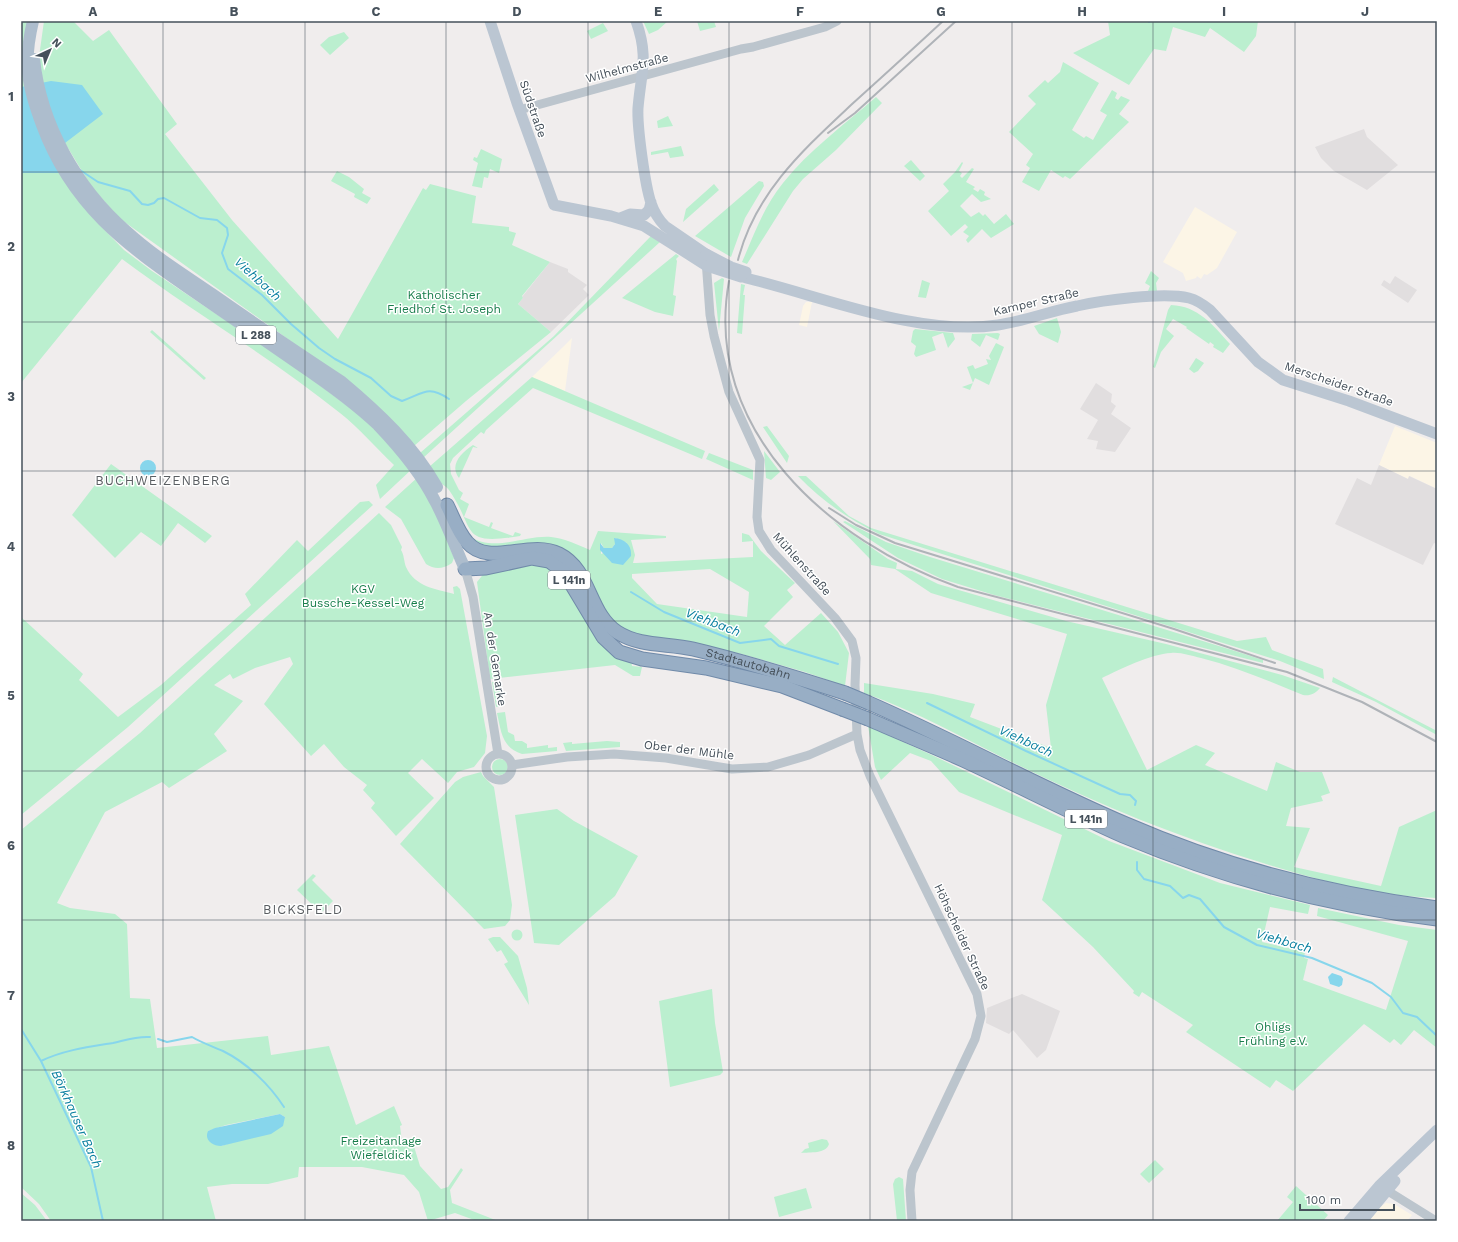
<svg xmlns="http://www.w3.org/2000/svg" width="1458" height="1242" font-family="'Work Sans',sans-serif">
	<style>
		.commercial { fill: #fcf5e6 }
		.education { fill: #e1dedf }
		.green { fill: #bbefcf; fill-rule: evenodd }
		.water { fill: #87d6ec }
		.lines { fill: none; stroke-linecap: round; stroke-linejoin: round }
		.stream { stroke: #87d6ec; stroke-width: 2 }
		.trunk-casing { stroke: #708aa9; stroke-width: 15 }
		.tertiary { stroke: #bcc5cd; stroke-width: 9 }
		.secondary { stroke: #bbc6d2; stroke-width: 11 }
		.primary { stroke: #adbdcd; stroke-width: 12 }
		.trunk { stroke: #98aec5; stroke-width: 13 }
		.rail { stroke: #afb3b8; stroke-width: 2 }
		.trunk-bridge-casing { stroke: #708aa9; stroke-width: 15; stroke-linecap: butt }
		.secondary-bridge { stroke: #bbc6d2; stroke-width: 11 }
		.trunk-bridge { stroke: #98aec5; stroke-width: 13 }
		.grid { fill: none; stroke: #46515b; stroke-width: 1; stroke-opacity: 0.55 }
		.labels { text-anchor: middle; dominant-baseline: central; stroke-width: 3; stroke-linejoin: round; paint-order: stroke }
		.shield { fill: #fff; stroke: #7e858c; stroke-width: 1 }
		.shield-label { font-size: 11px; font-weight: bold; fill: #46515b }
		.street-label { font-size: 12px; fill: #46515b; stroke: #fff }
		.park-label { font-size: 12px; fill: #167d4a; stroke: #fff }
		.water-label { font-size: 13px; font-style: italic; fill: #0b80a0; stroke: #fff }
		.neighbourhood-label { font-size: 13px; letter-spacing: 1px; fill: #5a5e62; stroke: #fff }
		.neatline { fill: none; stroke: #46515b; stroke-width: 1.5 }
		.grid-label { font-size: 13px; text-anchor: middle; font-weight: bold; fill: #46515b }
	</style>
	<rect width="100%" height="100%" fill="#f0eded"/>
	<path class="commercial" d="M1195,207L1237,232L1217,268L1207,275L1204,274L1201,279L1197,276L1196,278L1186,281L1183,273L1163,262Z
		M806,302H812L807,327L799,325L803,306Z
		M572,338L565,391L532,377L564,346Z
		M1395,426L1437,443V489L1410,476L1408,479L1379,465Z
		M1386,1203L1394,1204L1412,1215L1407,1221H1369L1379,1208Z"/>
	<path class="education" d="M1364,129L1367,137L1398,165L1367,190L1334,171L1321,158L1315,147Z
		M550,262L568,269V272L587,285L583,289L589,295L551,332L518,304L523,298L522,297Z
		M1395,276L1417,290L1408,303L1381,285L1384,280L1390,284Z
		M1096,383L1112,394L1111,402L1116,406L1111,414L1131,428L1115,452L1096,449L1098,441L1087,439L1098,420L1080,409Z
		M1379,465L1408,479L1409,476L1437,489V544L1434,543L1423,565L1335,524L1357,478L1371,485Z
		M1022,994L1060,1011L1046,1050L1037,1058L1013,1030L1009,1034L986,1023L987,1008Z"/>
	<path class="green" d="M21,21H30L24,43L93,218L124,250L152,271L298,369L369,422L412,469L380,499L376,485L394,465C376,448 359,428 340,413C270,357 193,312 122,259L21,383Z
		M44,21H73L93,41L109,30L177,124L165,134L232,220L338,339L423,188L426,190L430,184L476,196L472,223L509,227V231L516,233L512,245L550,262L522,296L523,298L518,304L551,332L466,401L414,446L292,342L119,218L91,186L65,143L44,89L39,57Z
		M643,21H668L658,30L649,34Z
		M697,21H714L716,27L700,31Z
		M1108,21H1258L1256,36L1244,52L1210,28L1205,37L1173,27L1166,51L1154,49L1129,85L1073,53L1110,35Z
		M603,23L608,31L591,39L587,31Z
		M344,32L349,38L330,55L320,45L329,37Z
		M1063,62L1099,83L1072,130L1084,138L1086,136L1093,140L1107,115L1100,111L1112,90L1117,93L1115,98L1118,100L1121,96L1130,100L1119,114L1129,122L1070,179L1065,176L1063,178L1051,170L1039,191L1022,182L1030,168L1026,165L1033,154L1009,132L1036,104L1028,96L1045,80L1048,83L1060,72Z
		M876,97L882,103L836,150L803,179L793,191L747,264L742,262C754,235 764,206 783,183C809,150 844,125 876,97Z
		M668,116L673,126L658,128L657,121Z
		M681,146L684,156L670,158L668,152L651,155V152Z
		M481,149L502,159L499,173L490,169L488,178L484,177L482,188L472,186L478,163L473,160L474,157L477,158Z
		M911,160L925,176L920,181L904,166Z
		M962,162L963,163L959,171L962,173L960,176L962,178L972,168L974,169L966,182L975,187L973,189L978,192L980,189L985,192L984,195L991,199L981,202L972,194L960,206L971,217L979,212L983,216L985,214L994,224L1006,214L1014,224L991,238L982,229L968,243L966,240L969,236L963,232L968,227L965,224L951,236L928,211L949,191L943,184L955,172Z
		M337,171L349,177L364,189L362,193L371,198L367,204L354,197L355,194L331,181Z
		M759,181L763,182L764,186L745,218L731,257L695,236Z
		M714,184L719,190L683,222L686,209Z
		M651,236L660,242L423,458L420,453L554,336Z
		M676,254L679,256L676,259L677,261L673,295L676,296L673,316L655,312L622,298Z
		M1151,271L1159,278L1156,283L1157,291H1148L1150,286L1145,283Z
		M722,278L724,279L719,331L714,283Z
		M922,280L930,283L926,298L918,297Z
		M741,284L745,285L743,295H745L742,334L737,333Z
		M1171,305C1198,306 1213,325 1230,344L1223,353L1213,347L1214,345L1210,342L1209,344L1186,328L1187,327L1173,319L1166,329L1174,336L1161,352L1155,368L1153,367L1168,310Z
		M1057,318L1061,332L1058,343L1039,334L1034,326Z
		M915,329L953,333L955,339L948,348L943,333L932,337L936,350L916,357L914,354L916,346L911,342L913,331Z
		M152,330L206,378L204,380L150,332Z
		M998,333L1000,334L998,340L986,335L980,347L971,340L972,334Z
		M996,343L1004,347L989,385L975,378L970,390L962,387L973,383L967,367L973,365L975,369L988,364L986,359L991,360L989,356Z
		M1196,358L1204,363L1198,371L1194,373L1189,369Z
		M532,377L705,451L702,459L533,388L486,430L484,434L481,432L453,458L450,464L451,474L459,490L463,493L460,499L469,504L464,517L489,527L491,522L493,523L491,528L513,536L515,532L521,534L520,536C458,546 477,530 449,490C446,486 441,484 437,480C434,477 432,471 429,467Z
		M767,426L789,456L787,463L763,427Z
		M473,445L478,448L473,447L459,478C449,465 461,453 473,445Z
		M764,451L780,472L771,480L766,478Z
		M709,453L753,470V480L706,459Z
		M111,464L212,536L205,543L178,523L161,546L141,532L115,558L72,515Z
		M798,476H806L849,516L871,528L1237,641L1266,637L1272,650L1323,669L1324,679L1280,661L879,534C848,519 821,500 798,476Z
		M418,477L430,497L454,558L452,563C443,569 435,570 426,564L401,519L385,507Z
		M369,501L373,505L128,727L21,815V617L83,674L79,680L118,717L161,685L251,605L245,594L297,540L308,551L360,502Z
		M379,513L391,525L402,547L401,550C404,554 404,562 406,567C415,587 436,589 454,594L453,587L457,586L460,589L487,736L485,753L474,767L457,772L448,783L422,759L408,773L434,798L396,836L371,808L375,803L363,790L367,785L344,767L324,744L311,756L264,704L293,664L290,657L255,668L233,679L230,674L214,685L243,701L214,734L227,751L169,788L162,782L105,812L57,903L70,908L115,914L127,924L130,998L150,999L157,1048L268,1036L271,1055L329,1046L356,1125L394,1106L402,1125L400,1126L402,1142L412,1140L420,1166L441,1189L448,1187L461,1168L463,1170L450,1190L452,1203L498,1221H477L455,1213L428,1221L419,1192L404,1175L362,1167H299L298,1177L268,1184H232L207,1187L216,1221H51L39,1204L21,1187V830L140,733ZM280,1114L285,1117L240,1140L221,1146L208,1131L226,1125Z
		M833,521L888,559L897,563L896,569L912,571L938,584L1066,621L1166,644L1282,675L1320,688C1315,694 1310,696 1303,695C1269,681 1236,667 1201,658C1191,656 1181,652 1171,653C1151,654 1120,669 1102,678L1147,770L1196,745L1215,753L1205,765L1267,791L1276,762L1300,772H1322L1330,793L1321,796L1323,801L1291,808L1286,826L1310,828L1294,867L1381,886L1399,827L1437,810V898C1379,896 1321,881 1266,864C1181,838 1099,805 1020,766C969,741 918,712 864,693V683L933,694L975,704L970,717L1051,748L1046,705L1067,634L931,593L895,569L871,565L870,559Z
		M845,521L886,542L930,557L1232,650L1263,660V663L994,595L942,579L898,558L843,522Z
		M598,531L666,536V538L631,540L635,555L633,563H636L753,557V541L742,542V533L749,535L761,551L795,583L787,590L793,597L764,626L785,645L821,613L838,632L849,653L845,686L805,672L738,653L645,639L612,623L585,573L485,550L469,536C494,553 524,535 551,537C564,538 578,545 590,550ZM615,538L627,543L601,554V543L604,548H612L615,544ZM710,569L749,592L747,617L657,604L632,578V574Z
		M526,562L554,568L602,642L631,660L632,666L642,667L640,676H633L615,665L490,679L477,582L485,572Z
		M1333,677L1437,731V735L1376,702L1332,682Z
		M492,682H501L504,705L496,707Z
		M505,712L508,732L514,735L515,741H522L527,744V748L548,745V748L557,747V751L522,754C502,748 501,731 497,713Z
		M868,726L934,756L1109,841L1220,883L1310,905L1308,914L1270,907L1262,942L1305,952L1304,958L1308,959L1303,980L1386,1010L1408,941L1317,916L1318,908L1399,925L1437,930V1048L1414,1030L1401,1045L1394,1039L1390,1043L1364,1024L1293,1091L1276,1080L1270,1088L1186,1032L1193,1025L1142,992L1139,997L1133,993L1134,991L1093,947L1042,900L1062,835L959,792L931,761L910,753L881,780L875,767Z
		M607,741L620,742V747L566,751L563,743L572,742V744Z
		M492 767a8 8 0 1 1 16 0a8 8 0 1 1-16 0Z
		M481,772L483,776L494,787L512,905L510,920L505,926L484,929L400,844L455,782L463,777Z
		M557,809L574,821L638,856L615,896L559,945L534,943L515,815Z
		M313,874L316,876L312,880L333,901L321,913L297,890Z
		M511.5 935a5.5 5.5 0 1 1 11 0a5.5 5.5 0 1 1-11 0Z
		M493,937H500L518,956L527,988L529,1005L504,964L508,962L501,950L497,952L488,939Z
		M712,989L715,1023L723,1072L720,1075L670,1087L659,1001Z
		M822,1139L827,1140L829,1144C826,1154 810,1152 801,1153L805,1149L809,1148L808,1143Z
		M1155,1160L1164,1169L1149,1183L1140,1174Z
		M899,1177L903,1179L906,1221H897L893,1184L895,1179Z
		M1296,1186L1328,1215L1323,1221H1277L1293,1202L1287,1197Z
		M806,1188L812,1208L779,1217L774,1197Z
		M21,1193L35,1205L47,1221H21Z"/>
	<path class="water" d="M51,81L82,85L103,114L65,143L59,173H21V87Z
		M140 468a8 8 0 1 1 16 0a8 8 0 1 1-16 0Z
		M614,538C625,539 632,545 631,556L623,565L612,563L600,550V543L604,548H612L615,544Z
		M1332,973L1341,976L1343,979L1342,985L1339,987L1330,984L1328,977Z
		M280,1114L285,1117L283,1126L271,1134L221,1146C212,1146 204,1140 208,1131L215,1128Z"/>
	<g class="lines">
		<path class="stream" d="M1149,22L1150,21
			M80,170L98,182L130,191L142,204L148,205L154,203L158,199L164,198L200,218L217,220L227,228L228,235L222,253L228,269L262,295L291,324L319,348L335,359L371,378L391,396L402,401C424,393 428,385 449,399
			M631,592L664,612L740,643L771,639L779,646L838,664
			M927,703L1026,751L1120,794L1130,795L1136,801L1135,805
			M1137,862V870L1144,879L1170,886L1183,898L1189,895L1200,899L1224,927L1257,945L1312,958L1372,983L1391,997L1403,1013L1417,1017L1437,1036
			M21,1029L41,1061L91,1167L103,1221
			M158,1039L167,1042L192,1037C202,1043 212,1046 223,1051C247,1063 269,1084 284,1107
			M41,1061C64,1050 88,1047 113,1043C126,1040 137,1036 150,1037"/>
		<defs>
			<g id="trunk">
				<path id="s1" d="M447,505C453,517 458,532 467,542C489,568 529,539 559,554C591,570 588,613 617,632C640,647 668,643 693,649C744,661 795,677 845,693"/>
				<path d="M465,569L486,568L532,558L549,561L564,572L603,637L619,652L642,659L706,668L782,686L842,709"/>
				<path d="M869,703C956,741 1039,787 1126,824C1225,867 1330,894 1437,908"/>
				<path d="M868,719C900,733 932,746 963,760C1017,785 1069,812 1123,836C1223,878 1329,906 1437,919"/>
			</g>
		</defs>
		<use href="#trunk" class="trunk-casing"/>
		<path class="tertiary" d="M519,110L741,49L753,47L825,27L837,21
			M706,260L710,315L714,336L729,392L760,460L757,517L759,531L771,550L835,618L852,641L856,658L855,685L857,734L860,750L870,776L977,994L981,1016L975,1039L912,1172L910,1190L912,1221
			M465,569L473,597L498,754
			M486 767a13 13 0 1 1 26 0a13 13 0 1 1-26 0Z
			M512,765L567,757L614,754L666,758L732,769L768,767L809,755L857,734
			M1383,1188L1436,1221"/>
		<path class="secondary" d="M490,21L517,103L554,205L611,216L644,226L707,266
			M636,21C649,57 641,72 638,108C637,127 645,185 651,203C654,212 659,220 665,226L706,254
			M620,218L630,214L644,215L649,210L651,202
			M746,278C822,296 919,337 998,325C1025,321 1050,311 1077,306C1103,300 1163,292 1189,298C1197,300 1204,305 1210,310L1258,362L1283,380L1349,401L1437,434
			M1349,1221L1379,1186L1437,1130
			M1362,1221L1395,1181"/>
		<path class="primary" d="M33,21C23,63 27,85 42,125C72,206 125,244 193,291C228,315 264,340 299,364C327,383 354,402 378,425C400,448 421,473 435,501C447,523 455,547 465,569
			M34,59C41,125 77,188 126,231C152,255 183,274 212,294C255,324 298,353 342,382C379,413 413,445 437,487"/>
		<use href="#trunk" class="trunk"/>
		<path class="rail" d="M828,133L855,113L956,21
			M738,260C755,193 803,150 851,105C882,77 913,49 943,21
			M729,281C702,430 830,542 958,587L1287,672L1362,702L1437,742
			M829,508L856,525L895,543L1174,629L1275,663"/>
		<defs>
			<path id="trunk-bridge" d="M845,693L869,703
				M842,709L868,719"/>
		</defs>
		<use href="#trunk-bridge" class="trunk-bridge-casing"/>
		<path class="secondary-bridge" d="M706,254L731,267L746,272
			M707,266L741,277"/>
		<use href="#trunk-bridge" class="trunk-bridge"/>
	</g>
	<path class="grid" d="M163,21V1221M305,21V1221M446,21V1221M588,21V1221M729,21V1221M870,21V1221M1012,21V1221M1153,21V1221M1295,21V1221M21,172H1437M21,322H1437M21,471H1437M21,621H1437M21,771H1437M21,920H1437M21,1070H1437"/>
	<g class="labels">
		<g class="shield">
			<rect x="236" y="326" width="40" height="18" rx="3"/>
			<rect x="548" y="571" width="42" height="18" rx="3"/>
			<rect x="1065" y="810" width="42" height="18" rx="3"/>
		</g>
		<g class="shield-label">
			<text x="256" y="335">L 288</text>
			<text x="569" y="580">L 141n</text>
			<text x="1086" y="819">L 141n</text>
		</g>
		<g class="street-label">
			<text transform="translate(627 68) rotate(-15)">Wilhelmstraße</text>
			<text transform="translate(533 109) rotate(71)">Südstraße</text>
			<text transform="translate(1036 302) rotate(-13)">Kamper Straße</text>
			<text transform="translate(1339 384) rotate(19)">Merscheider Straße</text>
			<text transform="translate(802 564) rotate(48)">Mühlenstraße</text>
			<text transform="translate(495 659) rotate(81)">An der Gemarke</text>
			<text stroke="none"><textPath href="#s1" startOffset="373">Stadtautobahn</textPath></text>
			<text transform="translate(689 750) rotate(7)">Ober der Mühle</text>
			<text transform="translate(962 937) rotate(65)">Höhscheider Straße</text>
		</g>
		<g class="park-label">
			<text x="444" y="295">Katholischer<tspan x="444" dy="14">Friedhof St. Joseph</tspan></text>
			<text x="363" y="589">KGV<tspan x="363" dy="14">Bussche-Kessel-Weg</tspan></text>
			<text x="1273" y="1027">Ohligs<tspan x="1273" dy="14">Frühling e.V.</tspan></text>
			<text x="381" y="1141">Freizeitanlage<tspan x="381" dy="14">Wiefeldick</tspan></text>
		</g>
		<g class="water-label">
			<text transform="translate(258 279) rotate(42)">Viehbach</text>
			<text transform="translate(713 622) rotate(21)">Viehbach</text>
			<text transform="translate(1026 741) rotate(25)">Viehbach</text>
			<text transform="translate(1284 941) rotate(16)">Viehbach</text>
			<text transform="translate(77 1119) rotate(66)">Börkhauser Bach</text>
		</g>
		<g class="neighbourhood-label">
			<text x="163" y="480">BUCHWEIZENBERG</text>
			<text x="303" y="909">BICKSFELD</text>
		</g>
	</g>
	<rect width="1458" height="1242" fill="none" stroke="#ffffff" stroke-width="44"/>
	<g transform="translate(50 50) rotate(44)" stroke="#ffffff" stroke-width="3" paint-order="stroke">
	<path d="M0-3L7 15L0 10L-7 15Z" fill="#46515b"/>
	<text y="-6" font-size="11" font-weight="bold" text-anchor="middle" fill="#46515b">N</text>
	</g>
	<path d="M1300 1204v6h94v-6" fill="none" stroke="#46515b" stroke-width="2"/>
	<text x="1306" y="1204" font-size="12" fill="#46515b" stroke="#ffffff" stroke-width="3" paint-order="stroke">100 m</text>
	<rect x="22" y="22" width="1414" height="1198" class="neatline"/>
	<g class="grid-label">
		<text x="93" y="16">A</text>
		<text x="234" y="16">B</text>
		<text x="376" y="16">C</text>
		<text x="517" y="16">D</text>
		<text x="658" y="16">E</text>
		<text x="800" y="16">F</text>
		<text x="941" y="16">G</text>
		<text x="1082" y="16">H</text>
		<text x="1224" y="16">I</text>
		<text x="1365" y="16">J</text>
		<text x="11" y="101">1</text>
		<text x="11" y="251">2</text>
		<text x="11" y="401">3</text>
		<text x="11" y="551">4</text>
		<text x="11" y="700">5</text>
		<text x="11" y="850">6</text>
		<text x="11" y="1000">7</text>
		<text x="11" y="1150">8</text>
	</g>
</svg>
